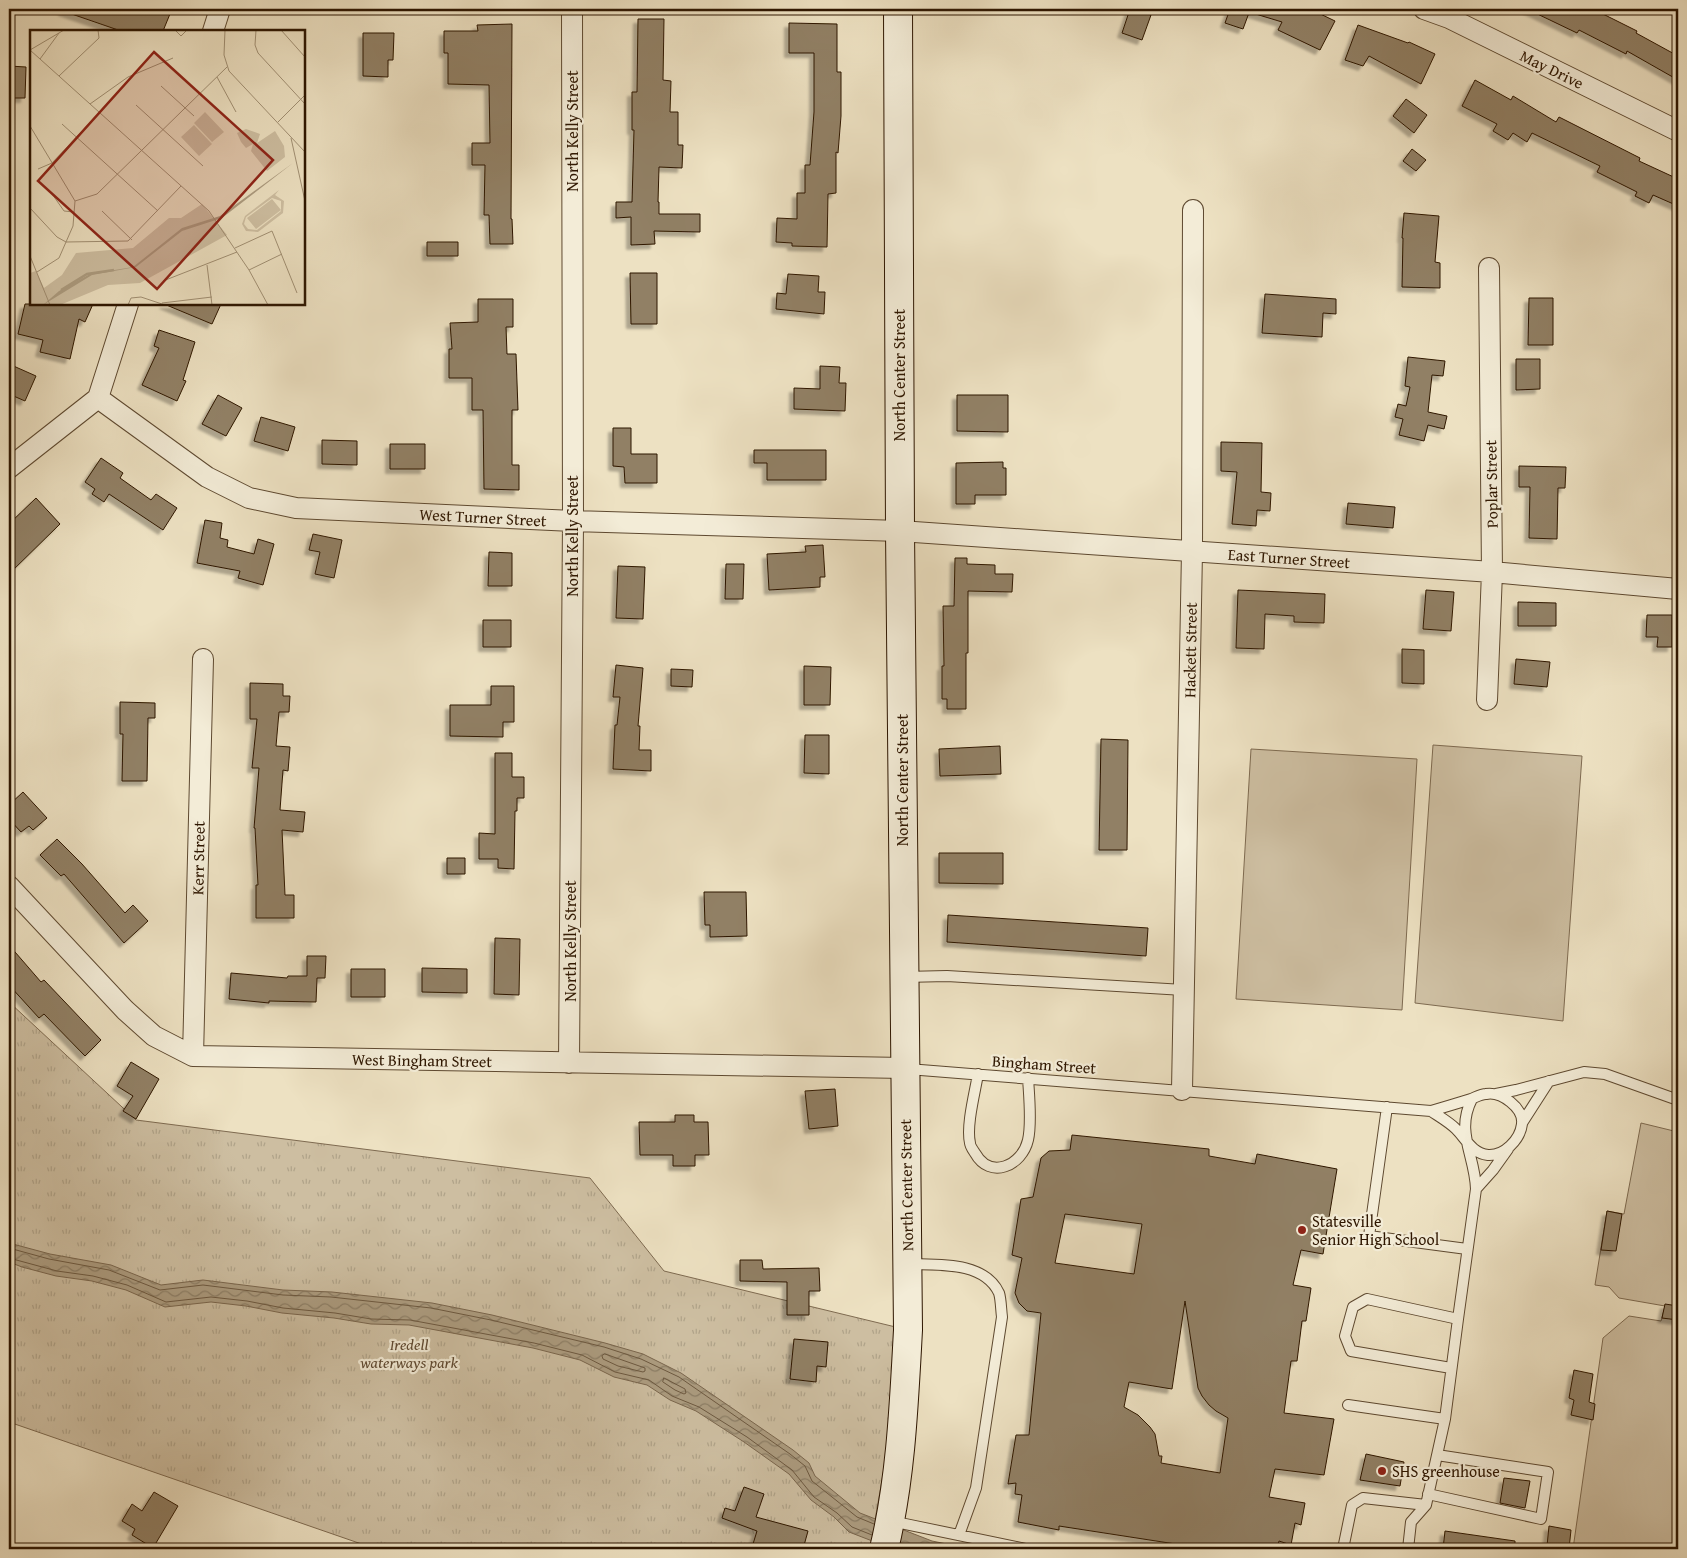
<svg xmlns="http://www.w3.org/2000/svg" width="1687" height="1558" font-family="'Gentium Book Plus',serif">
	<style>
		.grass { fill: url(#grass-tufts); stroke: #7e6a50 }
		.garden { fill: #cdbea1; stroke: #7e6a50 }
		.water { fill: url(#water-waves); stroke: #7a664d }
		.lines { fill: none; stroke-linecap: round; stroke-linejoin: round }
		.shore { stroke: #6d5940; stroke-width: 1 }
		.building { fill: #918065; stroke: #2e1600; fill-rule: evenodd; filter: url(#shadow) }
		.service-casing { stroke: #5e4930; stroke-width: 12 }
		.minor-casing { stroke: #5e4930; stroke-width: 22 }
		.secondary-casing { stroke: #2e1600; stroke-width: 30 }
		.service { stroke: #f3ecd7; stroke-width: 10 }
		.minor { stroke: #f3ecd7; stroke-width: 20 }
		.secondary { stroke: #f3ecd7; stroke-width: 28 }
		.poi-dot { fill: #8f2418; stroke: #f3ecd7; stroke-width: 2 }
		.labels { text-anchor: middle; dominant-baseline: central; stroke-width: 4.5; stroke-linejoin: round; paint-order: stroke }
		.street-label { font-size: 16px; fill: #2e1600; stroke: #f3ecd7 }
		.poi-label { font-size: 16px; fill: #2e1600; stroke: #f3ecd7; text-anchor: start }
		.park-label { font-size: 16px; font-style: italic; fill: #5e4830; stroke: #f3ecd7 }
		.inset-river { fill: none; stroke: #ac9c80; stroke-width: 2.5 }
		.inset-road { fill: none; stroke: #a19074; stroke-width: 1 }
		.view { fill: #8f2418; fill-opacity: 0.15; stroke: #8f2418; stroke-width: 2.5 }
		.inset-edge { fill: none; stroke: #2e1600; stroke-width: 2.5 }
	</style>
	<defs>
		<pattern id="grass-tufts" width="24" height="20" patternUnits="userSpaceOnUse" patternTransform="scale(1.25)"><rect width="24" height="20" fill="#cdbea1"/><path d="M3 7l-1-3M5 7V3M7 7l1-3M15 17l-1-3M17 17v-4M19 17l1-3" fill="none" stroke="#b0a389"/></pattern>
		<pattern id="water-waves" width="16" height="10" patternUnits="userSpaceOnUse" patternTransform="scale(1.25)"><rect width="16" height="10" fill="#ac9c80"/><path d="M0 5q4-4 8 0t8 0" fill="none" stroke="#8c7e66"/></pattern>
		<filter id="shadow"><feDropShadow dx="-4.5" dy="4.5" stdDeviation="1" flood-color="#0004"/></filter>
	</defs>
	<rect width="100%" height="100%" fill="#ede1c2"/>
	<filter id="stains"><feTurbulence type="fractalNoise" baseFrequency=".004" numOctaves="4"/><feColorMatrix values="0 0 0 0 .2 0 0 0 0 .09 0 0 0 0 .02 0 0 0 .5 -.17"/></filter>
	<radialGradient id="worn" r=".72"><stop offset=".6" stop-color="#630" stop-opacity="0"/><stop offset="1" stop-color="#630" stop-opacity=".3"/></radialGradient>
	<path class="grass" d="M9,1002L136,1120L590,1178L664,1271L908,1330L870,1549H376L9,1422Z"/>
	<path class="garden" d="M1433,745L1582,756L1563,1021L1415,1003Z
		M1251,749L1417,759L1402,1010L1236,999Z
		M1641,1123L1678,1132V1549H1573L1603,1338L1629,1316L1661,1321L1665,1306L1619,1298L1609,1287L1595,1285L1607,1211L1624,1214Z"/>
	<path class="water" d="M9,1243L50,1254L111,1265L161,1285L203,1280L283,1290L332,1292L432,1303L492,1315L605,1343L643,1354L681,1373L793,1450L809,1463L815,1476L860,1513L932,1541L971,1549H893L849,1532L834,1517L811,1500L789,1474L744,1442L696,1411L670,1400L647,1385L614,1377L580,1360L533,1348L409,1325L371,1324L334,1318L282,1313L246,1306L211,1302L165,1307L126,1290L92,1281L56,1276L22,1267L9,1262Z"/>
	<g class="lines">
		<path class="shore" d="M9,1248L49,1259L109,1270L160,1290L203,1285L283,1295L331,1297L431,1308L491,1320L604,1347L641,1359L679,1377L790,1454L805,1466L812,1481L857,1517L874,1524
			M9,1258L57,1271L93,1276L127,1285L166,1302L211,1297L247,1301L283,1308L335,1313L371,1319L410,1320L534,1343L582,1355L615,1372L649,1380L672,1396L699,1407L747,1437L792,1470L814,1497L837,1513L852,1527L872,1535
			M605,1354L645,1368V1371L643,1372L618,1366L603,1359L602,1356Z
			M664,1378L685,1389L686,1393L684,1394L675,1390L663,1382Z"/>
	</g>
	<path class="building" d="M63,9H141L152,13L154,9H172L163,31H121L63,11Z
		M1130,9L1151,15L1142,40L1122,33Z
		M1230,9H1310L1335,21L1320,50L1278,30L1282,22L1249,12L1250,10L1243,29L1225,23Z
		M1527,9H1593L1637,31L1636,33L1678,56V80L1627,51L1626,54L1579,30L1577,33Z
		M638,19H664L663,80L671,81L670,112H678V145H683L682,168L659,167L658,202H659V214H700V232L654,231L655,244L631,245V217L616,218V202H632L634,130H632V92H637Z
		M789,23L837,24V72H841V116L838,153L836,152V193L828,194L827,247L792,246V243L776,242L777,218L797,219V193H805V165H810L814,112V53H789Z
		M512,24L511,219H512L513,244H490L489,215H484L485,165H472V143H490L489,85L448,84V53H444V31H478L477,25Z
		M1358,25L1408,43L1409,42L1435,54L1421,84L1369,56L1363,66L1345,60Z
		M363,33H394L393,60H388V77L363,76Z
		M9,66L26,67L25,98H9Z
		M1475,80L1511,100L1513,96L1556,122L1559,117L1640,158L1639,161L1678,179V206L1653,195L1649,203L1635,196L1637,192L1597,172L1600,166L1532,133L1527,142L1513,133L1508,140L1493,131L1497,124L1462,106Z
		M1406,99L1427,115L1414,133L1393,116Z
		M1412,149L1426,160L1416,171L1403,161Z
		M1404,213L1439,216L1435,262L1440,263V288L1402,287L1403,238H1402Z
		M427,242H458V256H427Z
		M630,273H657V324H631Z
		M788,274L819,276L818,292H825L824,314L776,309L777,293L786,294Z
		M1265,294L1336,299V314L1323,313L1322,337L1262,333Z
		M1529,298H1553V345H1528Z
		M478,299H513V327H506L507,354H516L518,410H512V465H519V490L484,489L483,410H472V378H449V349H452L450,323L478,322Z
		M25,304H93L85,322L79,319L70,359L40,352L43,340L18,334Z
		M164,304H221L212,324Z
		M159,330L195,342L183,380L186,381L177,401L142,385L159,348L154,346Z
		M1408,357L1445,361L1443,376L1432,375L1428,412L1447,416L1444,429L1428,425L1424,441L1399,435L1403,419L1395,417L1398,404L1406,406L1410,387L1405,386Z
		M1516,359H1540V389L1516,390Z
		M9,364L36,376L25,401L9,394Z
		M820,366L840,367L839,383H846L845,411L794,409V388L820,389Z
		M218,395L242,408L226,436L202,424Z
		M957,395H1008V432L957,431Z
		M261,417L295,427L288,451L254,441Z
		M613,428H631V454H657V483H625L624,467L613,466Z
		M322,440L357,441V465L322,464Z
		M1221,442L1262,443L1261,492L1271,493L1270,511L1257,510L1256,526L1232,524L1237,472L1221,471Z
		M390,444H425V469H390Z
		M754,450H826V480H767V463H754Z
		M101,458L123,473L120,478L151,500L156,494L177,508L163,530L109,494L104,502L92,494L95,489L85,482Z
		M1003,462V468H1006V495H975V504H956V463Z
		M1519,466L1566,467L1565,488H1558L1557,539L1529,538L1530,487H1519Z
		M36,498L60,524L9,574V524Z
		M1348,503L1395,507L1393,528L1346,524Z
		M205,520L222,523L220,538L228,540L227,547L254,554L258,539L274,544L263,585L238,578L240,571L197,563Z
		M313,534L342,540L334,578L315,574L320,552L309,550Z
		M823,545L825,577H820V587L769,590L767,554L806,552L805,546Z
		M489,552L512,553V586H488Z
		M955,558H967V564L995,565V574H1013L1012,592L968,591V653H966V709H947V699H942V666H944L943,606H954Z
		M726,564H744L743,599H725Z
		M618,566L645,567L643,619L616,618Z
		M1238,590L1325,594L1324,623L1294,622V616L1265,614L1264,649L1236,648Z
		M1426,590L1454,592L1451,631L1423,629Z
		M1518,602L1556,603V626H1518Z
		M1647,615H1672V647H1657L1658,637H1646Z
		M483,620H511V647H483Z
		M1402,649L1424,650V684L1402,683Z
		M1516,659L1550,662L1547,687L1514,684Z
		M616,665L643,668L638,726H640L639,750H651V771L613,769L615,725H617L620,697H613Z
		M804,666L831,667L830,705H804Z
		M671,669L693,670L692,687L671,686Z
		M250,683L283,684V696H290L289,712H279L276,746L290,747L288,771L283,770L280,810L305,812L303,832L282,830L285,895H294V918H256V885H258L255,828H254L259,768H252L257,719H250Z
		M491,686H514V722H503V737L450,736V705H491Z
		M120,702L155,703V718H148L147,781H122L123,734H120Z
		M805,735H829V774L804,773Z
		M1101,739L1128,740L1127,850H1099Z
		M1000,746L1001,774L940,776L939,749Z
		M495,753H512V777H524V798H517V811H515L514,869L498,868V859H479V833L495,834Z
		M23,792L47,818L33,830L29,826L21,832L9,819V805Z
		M57,839L82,864L125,913L133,905L148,921L124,943L64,874L61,876L40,855Z
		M939,853H1003V884L939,883Z
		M447,858H465V874H447Z
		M704,892H746L747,936L710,937V925H705Z
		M948,915L1148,928L1146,956L947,942Z
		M495,938L520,939L519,995L494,994Z
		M9,945L41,982L44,980L101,1040L85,1056L44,1014L39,1018L9,985Z
		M307,956H326L325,978H317L316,1002L269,1001V1003L229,999L231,973L287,978L288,976H307Z
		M422,968L467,969V993L422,992Z
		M351,969H385V997H351Z
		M131,1062L159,1079L136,1119L123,1111L133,1096L117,1086Z
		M835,1089L838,1126L809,1129L805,1091Z
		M675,1115H694V1122H708L709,1155H695V1166H673V1155H640L639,1122H675Z
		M1072,1135L1209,1149V1156L1255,1164L1257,1154L1337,1169L1323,1254L1301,1250L1293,1285L1311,1288L1306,1321H1302L1297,1361H1291L1284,1413L1334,1419L1324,1475L1275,1469L1269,1497L1305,1503L1301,1525L1295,1523L1291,1545L1279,1541L1277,1549H1208L1059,1526V1530L1018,1522L1022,1495L1015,1494L1016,1483L1008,1484L1016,1435H1029L1041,1313L1027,1311L1019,1303L1015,1293L1022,1258L1012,1255L1021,1199L1033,1197L1041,1158L1049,1151L1070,1150ZM1065,1214L1142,1224L1134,1274L1055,1263ZM1185,1301L1198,1388L1202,1396L1209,1405L1216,1411L1228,1418L1220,1473L1161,1463L1162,1456H1159L1155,1434L1150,1427L1138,1415L1124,1407L1129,1382L1172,1389Z
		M1607,1211L1622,1214L1616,1251L1601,1250Z
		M740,1260H762L763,1269L819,1268L820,1291H809V1315H787V1282L740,1281Z
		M1665,1304L1678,1306V1320L1662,1318Z
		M794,1339L828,1342L826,1367L817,1366L816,1382L790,1379Z
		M1574,1370L1593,1374L1589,1402L1595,1404L1593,1420L1571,1415L1574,1400L1569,1398Z
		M1366,1454L1404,1462L1400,1486L1360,1480Z
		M1504,1478L1530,1481L1525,1508L1500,1503Z
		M744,1487L764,1494L756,1517L808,1531L803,1549H772L753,1544L757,1531L722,1518L725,1508L735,1511Z
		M154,1492L178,1506L153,1548L132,1535L135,1529L122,1521L132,1504L142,1511Z
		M1549,1526L1571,1530L1569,1549L1547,1546Z
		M1445,1531L1515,1541V1549H1443Z"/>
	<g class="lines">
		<defs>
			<path id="service" d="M904,977L947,976L1184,990
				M908,1069L1431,1111C1440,1117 1449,1122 1456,1129C1466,1139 1472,1153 1488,1155C1504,1156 1520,1140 1522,1124C1524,1108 1501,1091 1486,1094C1481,1094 1476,1097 1471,1099C1458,1103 1445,1107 1431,1111
				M978,1074C975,1092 966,1126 970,1143C970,1146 973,1150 975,1153C990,1180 1022,1166 1028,1140C1032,1123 1029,1095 1028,1078
				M1496,1094L1516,1090L1584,1072L1605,1074L1678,1100
				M1387,1107L1369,1236L1467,1249
				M1522,1123L1549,1081
				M1476,1189L1493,1170L1508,1149
				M909,1264C938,1265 984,1261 999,1293C1001,1299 1001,1310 1002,1317L976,1488L959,1535
				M1451,1368L1351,1351L1345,1336L1353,1307L1367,1299L1458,1319
				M1348,1405L1445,1419
				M1428,1494L1541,1519L1548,1472L1437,1455
				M891,1521L1026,1549
				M1343,1549L1352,1505L1363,1498L1426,1505
				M1408,1549L1411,1522L1426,1505L1445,1419L1458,1319L1476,1189C1475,1155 1455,1132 1472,1099"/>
			<path id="minor" d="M1424,9L1449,18L1678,131
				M213,31L220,9
				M98,398L207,477L249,498L296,508L573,521L900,531L1492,572L1678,589
				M9,468L98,398L128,304
				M1487,700L1492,572L1489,268
				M9,886L125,1010L154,1036L193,1056L904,1068
				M193,1056L203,659
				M569,1063L573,521L572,9
				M1182,1090L1192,551L1193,210"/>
			<path id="secondary" d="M884,1549C901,1478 904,1403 908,1330L900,531L898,9"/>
		</defs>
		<use href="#service" class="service-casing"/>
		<use href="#minor" class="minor-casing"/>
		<use href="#secondary" class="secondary-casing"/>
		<use href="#service" class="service"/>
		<use href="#minor" class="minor"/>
		<use href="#secondary" class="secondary"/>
	</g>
	<g class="poi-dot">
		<circle cx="1302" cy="1230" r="5"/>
		<circle cx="1382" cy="1471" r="5"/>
	</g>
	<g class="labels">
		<g class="street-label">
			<text transform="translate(1552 69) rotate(26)">May Drive</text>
			<text transform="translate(572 131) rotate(-90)">North Kelly Street</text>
			<text transform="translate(899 375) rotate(-90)">North Center Street</text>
			<text transform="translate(1491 484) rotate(-91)">Poplar Street</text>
			<text transform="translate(483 517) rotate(3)">West Turner Street</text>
			<text transform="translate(572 536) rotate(-90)">North Kelly Street</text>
			<text transform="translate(1289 558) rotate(4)">East Turner Street</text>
			<text transform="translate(1190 650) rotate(-89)">Hackett Street</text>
			<text transform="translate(902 780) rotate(-90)">North Center Street</text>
			<text transform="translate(198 858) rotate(-89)">Kerr Street</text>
			<text transform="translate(570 941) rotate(-90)">North Kelly Street</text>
			<text transform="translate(422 1060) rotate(1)">West Bingham Street</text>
			<text transform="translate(1044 1064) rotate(4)">Bingham Street</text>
			<text transform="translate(906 1185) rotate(-91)">North Center Street</text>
		</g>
		<g class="poi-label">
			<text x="1312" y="1221">Statesville<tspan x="1312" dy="18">Senior High School</tspan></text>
			<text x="1392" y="1471">SHS greenhouse</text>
		</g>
		<g class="park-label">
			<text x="409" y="1344">Iredell<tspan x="409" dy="18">waterways park</tspan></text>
		</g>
	</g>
	<g transform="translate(30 30)">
		<rect width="275" height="275" fill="#ede1c2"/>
		<path d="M172,174L197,205L110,253L78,255L30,275H0V243L6,241L14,258L32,245L46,223L103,218L139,188H151Z" fill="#cdbea1"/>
		<path d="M175,82L194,102L182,112L164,93ZM164,95L182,114L169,126L151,107ZM216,99L230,104L227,113L245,101L254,116L255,127L237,141L221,121L223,114L216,118L211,112L207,103ZM249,160L245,165L254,171L253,183L228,202L216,201L212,194L215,186ZM242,168L251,171V181L227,200L218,199L214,194L216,187ZM242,169L251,180L226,199L217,188Z" fill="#cdbea1" fill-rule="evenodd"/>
		<path d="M263,133L192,188L152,201L106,237L62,245L13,275L29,261L60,244L103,237L152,198L190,186Z" fill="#ac9c80"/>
		<path class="inset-river" d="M31,260L57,244L84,240"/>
		<path class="inset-road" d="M145,0L151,6L157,0M195,0L194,25L199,41L275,122M226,0L225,15L228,23L275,74M251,0L275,27M0,20L179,181L219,240L238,275M0,20L34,0M10,29L29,3M29,46L69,8L68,0M187,47L206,82M131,56L164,86M60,74L98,47L143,28M106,75L173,136M248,92L275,65M32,94L128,181M0,96L45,171L43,196L29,228L7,242M261,108L275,171M8,139L22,133L69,83M20,161L34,181L44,182M45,171L67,164L197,37M0,178L27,207L36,212L98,211L151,156M72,181L102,210M205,218L242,201L267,263M0,226L20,275M177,235L182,275M219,240L252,224M133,251L207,222M132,273L182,267M98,275L101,268L111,267L135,275"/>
		<path class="view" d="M124,22L243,130L127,259L8,151Z"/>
		<rect width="275" height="275" class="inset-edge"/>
	</g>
	<rect width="1687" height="1558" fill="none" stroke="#ede1c2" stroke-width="30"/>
	<rect x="10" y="10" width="1667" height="1538" fill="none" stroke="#2e1600" stroke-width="2.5"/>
	<rect x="15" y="15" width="1657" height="1528" fill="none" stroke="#2e1600"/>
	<rect width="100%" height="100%" filter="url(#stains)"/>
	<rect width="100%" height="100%" fill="url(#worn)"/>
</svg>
